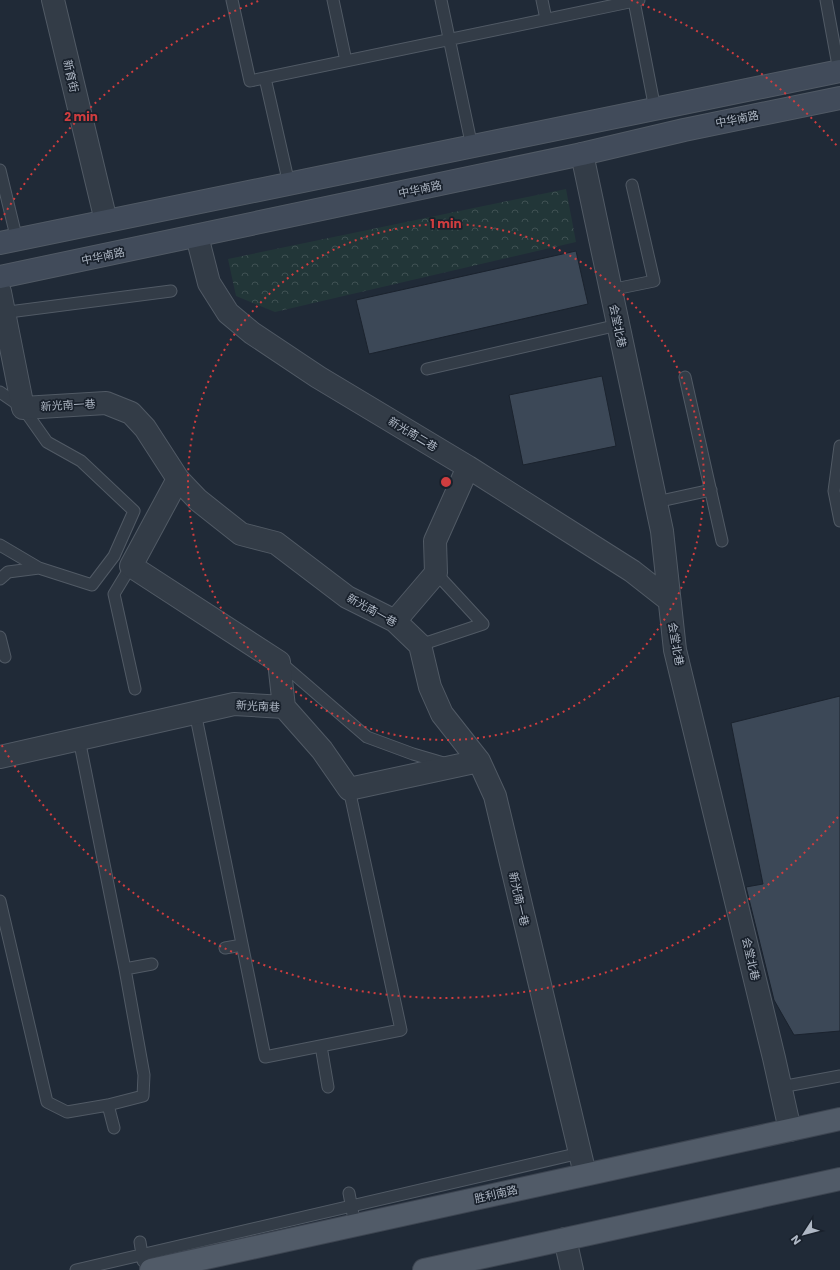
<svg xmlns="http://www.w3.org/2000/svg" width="840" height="1270" font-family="Poppins,'Noto Sans SC',sans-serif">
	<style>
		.forest { fill: url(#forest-crowns) }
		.building { fill: #3c4857; stroke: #1b232e }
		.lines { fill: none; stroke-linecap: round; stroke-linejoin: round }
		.lane-casing { stroke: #515a65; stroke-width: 13 }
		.street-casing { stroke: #515a65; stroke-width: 24 }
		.secondary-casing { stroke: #515a65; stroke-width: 24 }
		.primary-casing { stroke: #3d4551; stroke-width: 24 }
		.lane { stroke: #333c47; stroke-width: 11 }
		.street { stroke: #333c47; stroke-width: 22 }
		.secondary { stroke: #414b5a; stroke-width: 22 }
		.primary { stroke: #515b68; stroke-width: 22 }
		.ring { fill: none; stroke: #d03d3f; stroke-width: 2; stroke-dasharray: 2 4 }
		.labels { text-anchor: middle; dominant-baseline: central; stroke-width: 3.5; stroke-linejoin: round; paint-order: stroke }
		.street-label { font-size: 11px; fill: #aeb7c4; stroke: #19212c }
		.centre { fill: #d03d3f; stroke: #19212c; stroke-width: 2 }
		.ring-label { font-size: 12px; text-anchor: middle; font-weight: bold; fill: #d03d3f; stroke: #19212c; stroke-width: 3.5; stroke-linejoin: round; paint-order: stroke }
	</style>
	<defs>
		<pattern id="forest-crowns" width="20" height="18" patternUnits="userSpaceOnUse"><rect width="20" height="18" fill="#223638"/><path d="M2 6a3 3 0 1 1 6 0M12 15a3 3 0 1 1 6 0" fill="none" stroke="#405153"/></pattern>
	</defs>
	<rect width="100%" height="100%" fill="#202a37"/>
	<path class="forest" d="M566,189L576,242L275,312L236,296L228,259Z"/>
	<path class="building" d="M576,251L588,304L369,354L356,300Z
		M602,376L616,446L523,465L509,395Z
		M840,696V1031L794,1035L774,1000L746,887L763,884L731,723Z"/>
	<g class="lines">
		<defs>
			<path id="lane" d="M232,0L250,81L639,0
				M333,0L346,61
				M441,0L472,147
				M542,0L546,19
				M826,0L839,71
				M634,1L655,109
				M265,78L289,184
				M0,170L17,240
				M610,290L654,281L632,185
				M1,313L171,291
				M427,369L618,325
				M685,377L722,541
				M0,392L23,408L47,442L81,461L134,511L114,556L92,585L39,568L0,545
				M840,446L834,491L840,521
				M656,502L711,490
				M131,566L114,594L135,689
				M0,579L8,572L39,568
				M0,637L5,657
				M420,645L483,624L436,573
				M280,662L367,737L413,754L447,764
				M195,712L265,1057L401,1030L349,789
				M0,901L47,1102L67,1112L108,1105L143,1096L144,1075L125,969L79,739
				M225,948L242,945
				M125,969L152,964
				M321,1046L328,1087
				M781,1087L840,1076
				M108,1105L114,1128
				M349,1193L355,1225
				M140,1242L143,1261
				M76,1270L580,1153"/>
			<path id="street" d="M53,0L106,221
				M582,154L662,531L675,650L774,1058L790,1130
				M197,236L209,283L228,313L252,333L318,377L468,467L632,571L669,600
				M0,292L23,408L106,403L131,413L145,428L178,479L198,500L241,534L276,543L347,597L395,621L420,645L430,687L442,714L479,761L495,796L585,1174
				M178,479L131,566L279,662L284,707
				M395,621L436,573L435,541L468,467
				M0,757L234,704L284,707L322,750L349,789L479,761
				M565,1239L572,1270"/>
			<path id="secondary" d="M0,243L840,71
				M0,277L582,154L684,130L840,98"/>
			<path id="primary" d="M151,1270L840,1119
				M424,1270L840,1179"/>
		</defs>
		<use href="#lane" class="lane-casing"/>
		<use href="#street" class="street-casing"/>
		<use href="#secondary" class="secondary-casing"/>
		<use href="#primary" class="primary-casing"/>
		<use href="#lane" class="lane"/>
		<use href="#street" class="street"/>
		<use href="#secondary" class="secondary"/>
		<use href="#primary" class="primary"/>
	</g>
	<g class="ring">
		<circle cx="446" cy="482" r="258"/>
		<path d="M838 817A516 516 0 0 1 1 744M1 220A516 516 0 0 1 261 0M631 0A516 516 0 0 1 838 147"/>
	</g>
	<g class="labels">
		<g class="street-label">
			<text transform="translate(71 76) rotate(77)">新育街</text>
			<text transform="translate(737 119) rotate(-11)">中华南路</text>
			<text transform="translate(420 189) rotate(-12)">中华南路</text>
			<text transform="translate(103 256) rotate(-12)">中华南路</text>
			<text transform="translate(618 326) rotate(78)">会堂北巷</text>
			<text transform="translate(68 405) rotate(-3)">新光南一巷</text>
			<text transform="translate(413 434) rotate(31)">新光南二巷</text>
			<text transform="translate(372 610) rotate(29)">新光南一巷</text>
			<text transform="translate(676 644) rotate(80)">会堂北巷</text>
			<text transform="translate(258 706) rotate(3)">新光南巷</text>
			<text transform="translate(519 899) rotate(77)">新光南一巷</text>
			<text transform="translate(751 959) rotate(77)">会堂北巷</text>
			<text transform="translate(496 1194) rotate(-13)">胜利南路</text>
		</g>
	</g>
	<circle cx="446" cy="482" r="6" class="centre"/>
	<g class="ring-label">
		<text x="81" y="121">2 min</text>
		<text x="446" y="228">1 min</text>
	</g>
	<g transform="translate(804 1234) rotate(234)" stroke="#19212c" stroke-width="3" paint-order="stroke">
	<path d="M0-3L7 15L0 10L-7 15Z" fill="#aeb7c4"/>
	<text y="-6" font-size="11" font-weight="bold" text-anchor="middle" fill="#aeb7c4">N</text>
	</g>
</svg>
